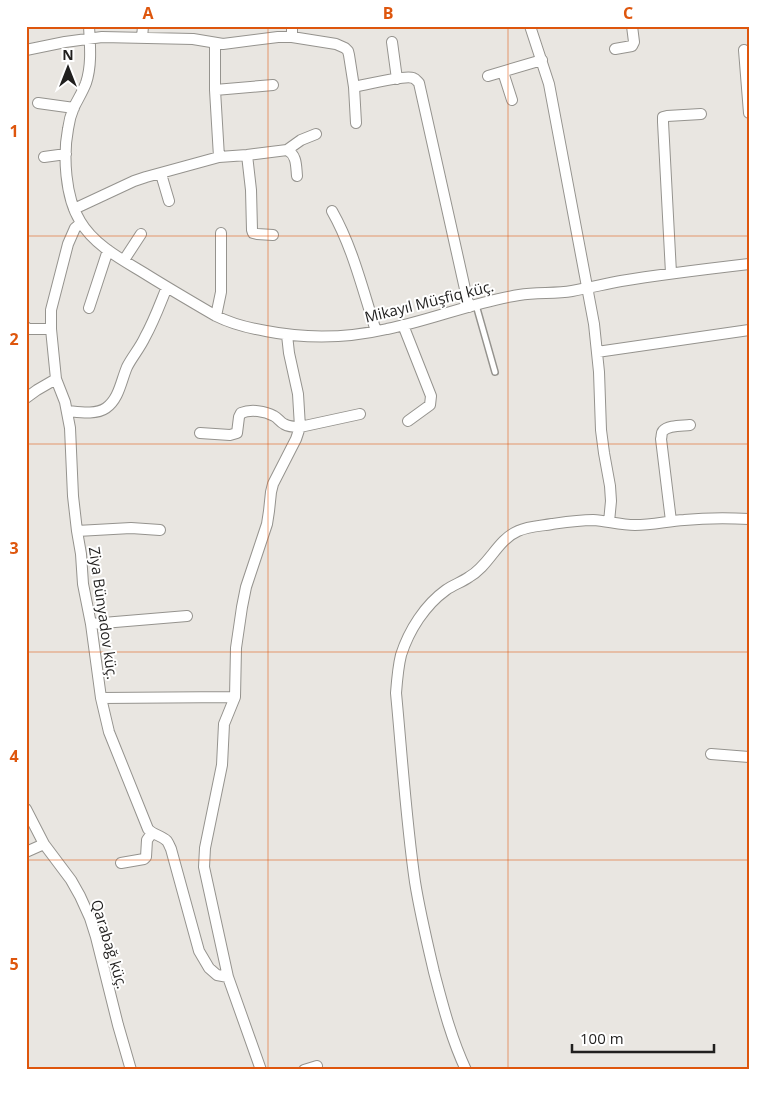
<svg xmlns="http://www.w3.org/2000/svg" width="775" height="1096" font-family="'Open Sans',sans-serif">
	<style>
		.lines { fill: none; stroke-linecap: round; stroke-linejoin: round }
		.lane-casing { stroke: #95938e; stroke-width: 8 }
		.street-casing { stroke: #95938e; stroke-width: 12 }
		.lane { stroke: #fff; stroke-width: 5 }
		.street { stroke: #fff; stroke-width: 10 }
		.grid { fill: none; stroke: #de560d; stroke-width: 1; stroke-opacity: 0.55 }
		.labels { text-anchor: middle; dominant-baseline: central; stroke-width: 4; stroke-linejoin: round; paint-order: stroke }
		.street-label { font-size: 15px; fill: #201f1e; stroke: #fff }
		.neatline { fill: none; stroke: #de560d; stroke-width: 2 }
		.grid-label { font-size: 16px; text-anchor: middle; font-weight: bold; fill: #de560d }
	</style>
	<rect width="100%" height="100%" fill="#e9e6e1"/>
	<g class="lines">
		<defs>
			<path id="lane" d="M476,305L495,372"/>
			<path id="street" d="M89,26C90,45 92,65 86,83C83,91 78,99 74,107C71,114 69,121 68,129C63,155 65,197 80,221C94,245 121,259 144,273C168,288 192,302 216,316C232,324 248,328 266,331C306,339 348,338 387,329C432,320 474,302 519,295C537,292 555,294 572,291C589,288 605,284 621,281C663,274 706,269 749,264
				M292,26V37
				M530,26L549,84L594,324L599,372L601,430L604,453L610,486L611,501L609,522
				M142,38L143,26
				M392,42L397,79
				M215,43V90L219,157
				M615,49L632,46L634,42L632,26
				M26,50L65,42L102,37L193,39L223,44L278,37H292L336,44L345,48L348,51L349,55L354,87C365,85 405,75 413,78C416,79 417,81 419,83L469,307
				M744,50L749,113
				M503,72L512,100
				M488,76L542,60
				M354,87L356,123
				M215,90L273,85
				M38,103L74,108
				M287,150C297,155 296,166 297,176
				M247,155L251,190L252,230L253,233L257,234L273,235
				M44,157L66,154
				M161,174L169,201
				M74,209L134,181L146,177L219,157L247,155L287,150L301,140L316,134
				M332,211C353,248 363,291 376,331
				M81,223L75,228L68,244L51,310V329L56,379L65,402L70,428L73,496L77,531L81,554L83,584L91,624L101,698L109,732L148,829C153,835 161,835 167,841C169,844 170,847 171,849L199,951L209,968L217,975L228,977
				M124,260L141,234
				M671,273L663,122V117L667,116L701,114
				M89,308L108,250
				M216,316L221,292V233
				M403,325L431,396L430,405L408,421
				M26,327L27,329H51
				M597,352L749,330
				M26,398L37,390L56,379
				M68,411C79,412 96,415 106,408C119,399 121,381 127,367C132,357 140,348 145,337C154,321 160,304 167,287
				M200,433L230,435L237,433L239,417L241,413C251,409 265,411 274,416C278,418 280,422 284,424C289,427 295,427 300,427L360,414
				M671,521L661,439C662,436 661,433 663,431C668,425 683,426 690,425
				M77,531L131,528L160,530
				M91,624L187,616
				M101,698L235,697
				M711,754L749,757
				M26,809L44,844L71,880L80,896L90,918L96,937L118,1025L131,1070
				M26,852L44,844
				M121,863L144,859L146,857L147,840L152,833
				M261,1070L228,977L204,867L205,848L222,765L224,724L235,697L236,648L242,607L246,587L267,524L269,511L271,492L273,484L296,439L300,427L298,394L289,353L287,335
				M304,1070L317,1066
				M466,1070C451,1038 443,1006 434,972C427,942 420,913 415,882C406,820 402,756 396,693C397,680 398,667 401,655C409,630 425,605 446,590C453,585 462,582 469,577C489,566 497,540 518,531C529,526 541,526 552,524C566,522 579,520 593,520C607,521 621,525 635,525C652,525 668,521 684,520C706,518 727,518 749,519"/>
		</defs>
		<use href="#lane" class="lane-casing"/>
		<use href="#street" class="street-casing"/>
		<use href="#lane" class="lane"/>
		<use href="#street" class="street"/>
	</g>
	<path class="grid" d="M268,26V1070M508,26V1070M26,236H749M26,444H749M26,652H749M26,860H749"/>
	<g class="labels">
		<g class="street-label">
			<text transform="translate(429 301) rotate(-14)">Mikayıl Müşfiq küç.</text>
			<text transform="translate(104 613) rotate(82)">Ziya Bünyadov küç.</text>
			<text transform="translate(110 944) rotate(73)">Qarabağ küç.</text>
		</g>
	</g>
	<rect width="775" height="1096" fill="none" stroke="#ffffff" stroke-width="55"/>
	<g transform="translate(68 68)" stroke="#ffffff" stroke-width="4" paint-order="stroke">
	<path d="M0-4L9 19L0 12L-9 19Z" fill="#201f1e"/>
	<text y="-8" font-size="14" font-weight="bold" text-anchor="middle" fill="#201f1e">N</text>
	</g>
	<path d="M572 1044v8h142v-8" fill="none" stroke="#201f1e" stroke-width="2.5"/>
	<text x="580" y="1044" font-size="15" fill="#201f1e" stroke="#ffffff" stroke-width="4" paint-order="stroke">100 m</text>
	<rect x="28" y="28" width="720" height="1040" class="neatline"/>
	<g class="grid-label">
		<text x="148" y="19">A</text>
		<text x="388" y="19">B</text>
		<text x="628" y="19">C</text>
		<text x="14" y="137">1</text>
		<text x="14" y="345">2</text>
		<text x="14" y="554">3</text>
		<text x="14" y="762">4</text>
		<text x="14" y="970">5</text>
	</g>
</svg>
